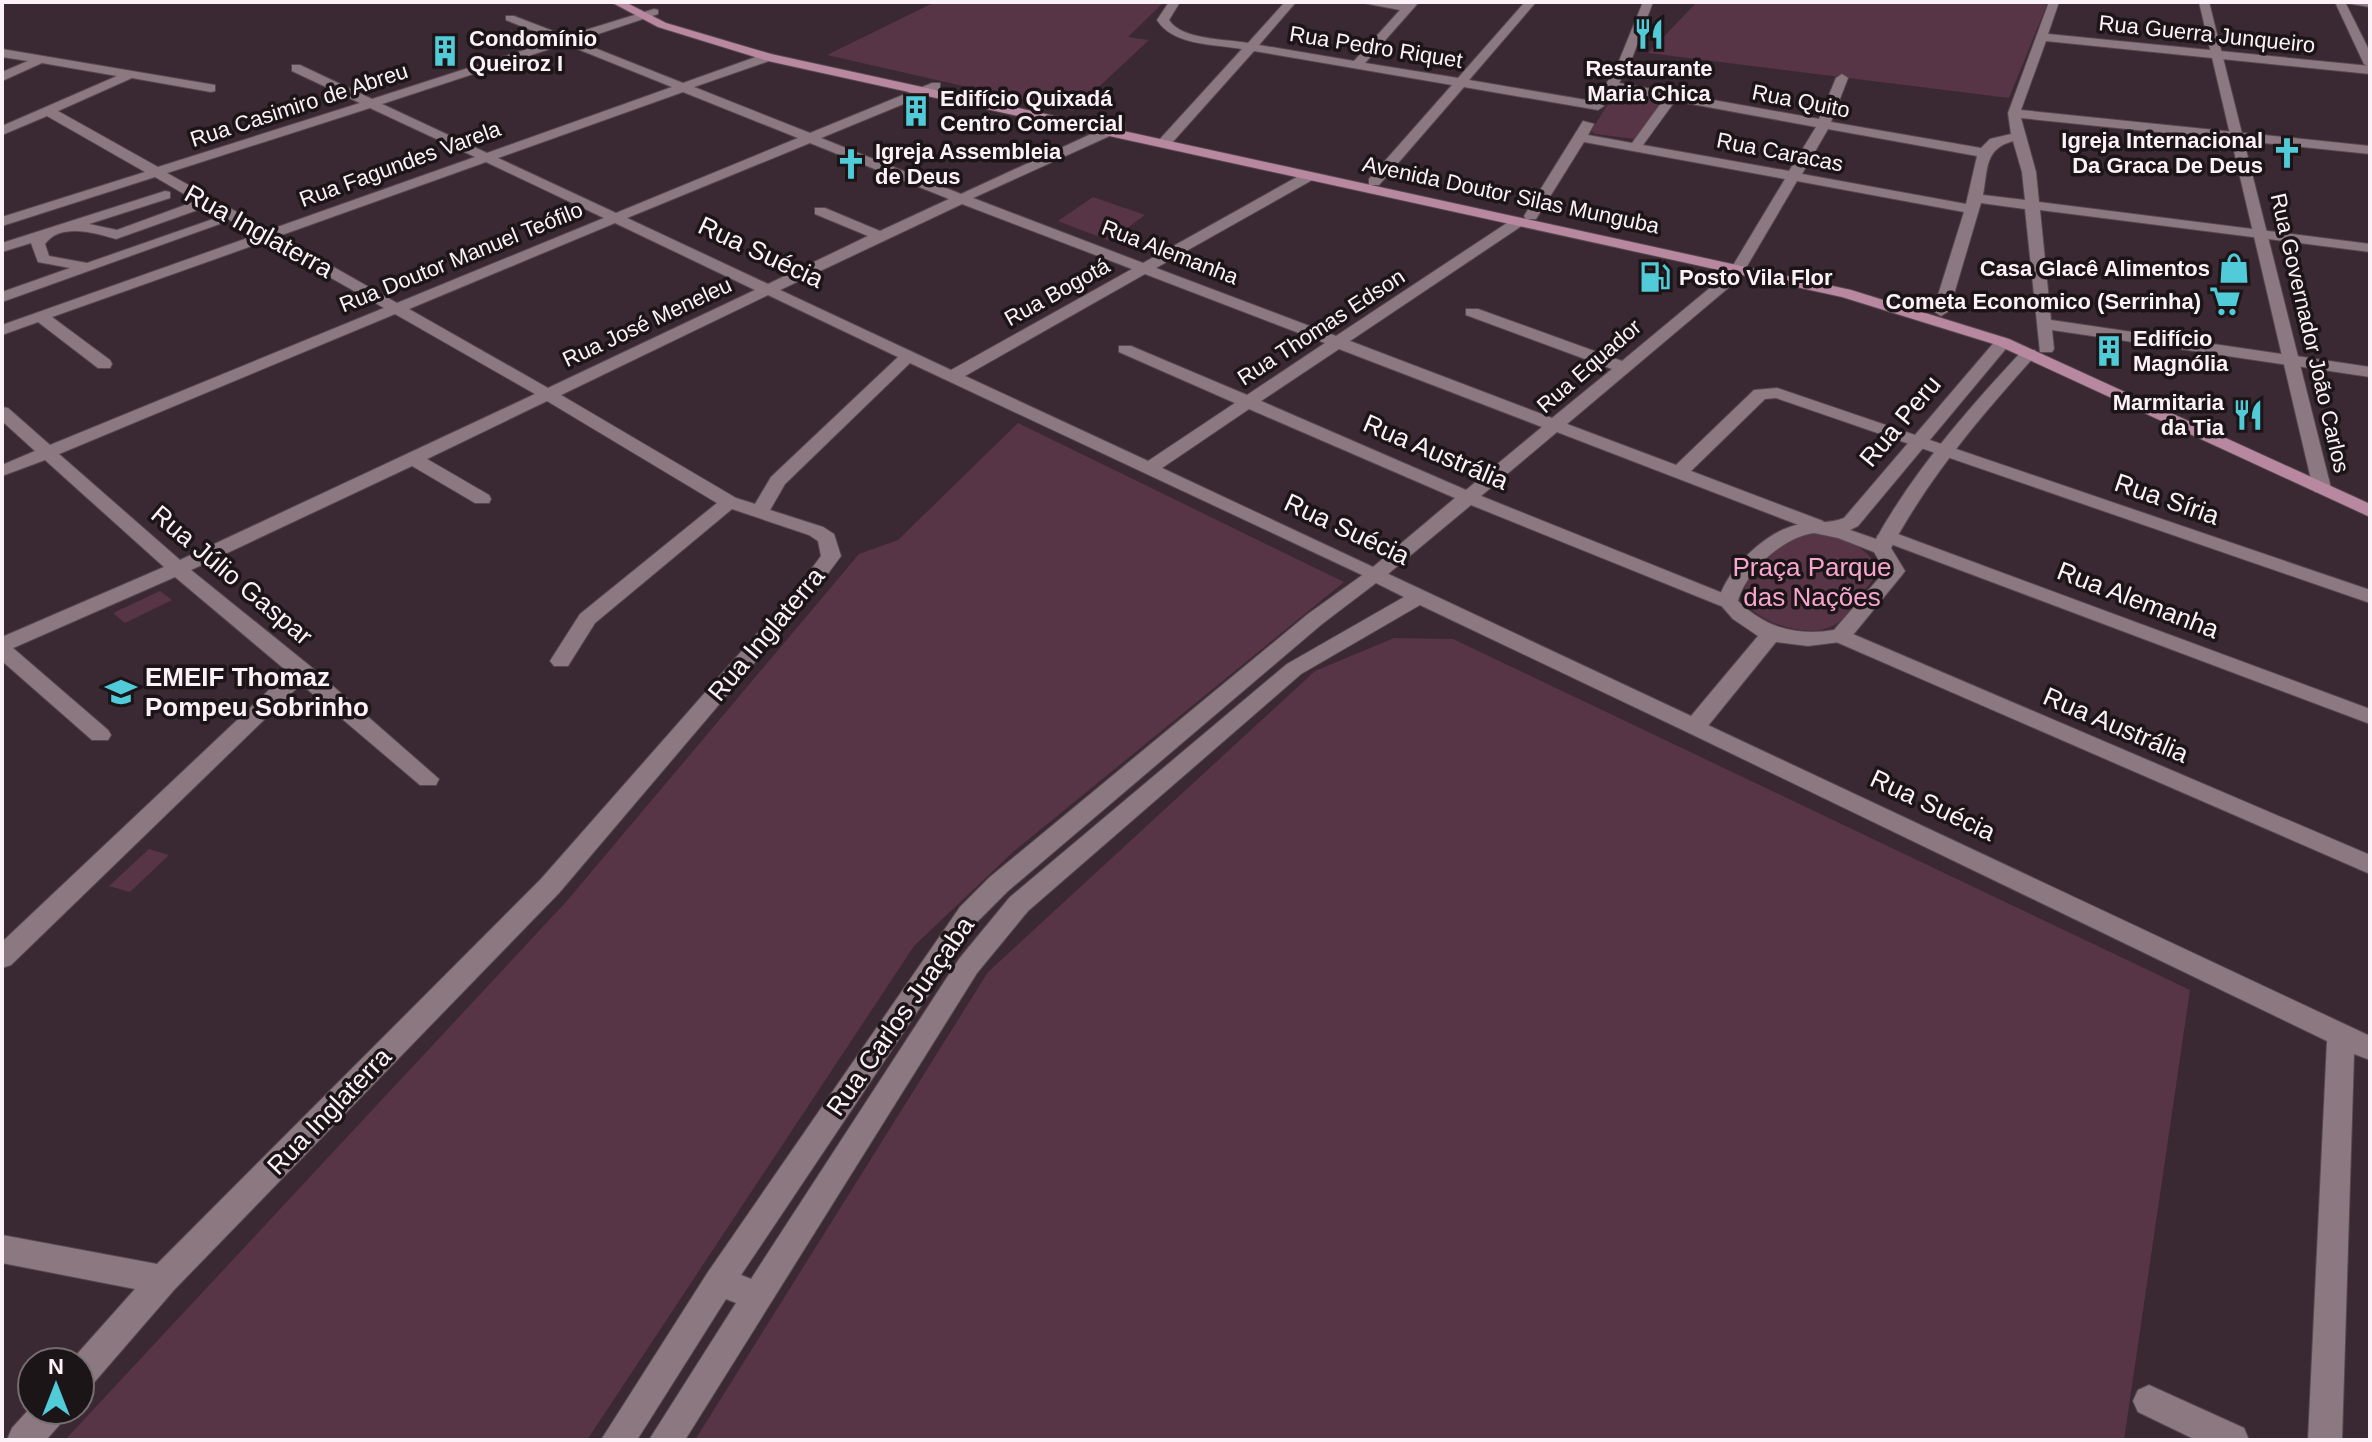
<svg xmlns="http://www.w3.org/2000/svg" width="2372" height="1442" font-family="Arial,sans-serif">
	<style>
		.green { fill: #583447 }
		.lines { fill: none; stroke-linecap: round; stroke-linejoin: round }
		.minor-casing { stroke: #56484e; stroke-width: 2 }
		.tertiary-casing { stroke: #56484e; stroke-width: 2 }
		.primary-casing { stroke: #56484e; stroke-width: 2 }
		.minor { fill: #8c7881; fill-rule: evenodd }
		.tertiary { fill: #8c7881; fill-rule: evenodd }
		.primary { fill: #b888a0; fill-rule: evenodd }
		.labels { text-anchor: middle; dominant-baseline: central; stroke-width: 7; stroke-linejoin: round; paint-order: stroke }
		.far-street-label { font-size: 22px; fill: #fcf1f6; stroke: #1c1518 }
		.far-poi-label { font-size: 22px; font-weight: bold; fill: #fcf1f6; stroke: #1c1518; text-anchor: start }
		.street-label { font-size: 26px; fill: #fcf1f6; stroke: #1c1518 }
		.park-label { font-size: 26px; fill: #f6a6cf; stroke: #1c1518 }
		.poi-label { font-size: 26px; font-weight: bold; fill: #fcf1f6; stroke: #1c1518; text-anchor: start }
	</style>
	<rect width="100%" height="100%" fill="#3a2932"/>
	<path class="green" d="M935,2H1157L1163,3L1128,37L1149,40L1073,111L827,55Z
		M1697,2H2048L2009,98L1648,53Z
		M1623,91L1664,101L1635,139L1595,134L1591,131L1615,93Z
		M1093,197L1145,215L1110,241L1058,221Z
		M1018,423L1344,582L1013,852L914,946L587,1440H65L566,902L859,554L898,540Z
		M1807,532C1834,534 1861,541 1876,565C1876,579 1868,586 1859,597C1853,605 1847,616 1839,622C1814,642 1759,624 1743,600L1746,582L1786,539Z
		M160,591L172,600L125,623L113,613Z
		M1394,638L1453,639L2190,990L2124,1440H695L988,972L1315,671Z
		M149,849L169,855L130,892L109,886Z"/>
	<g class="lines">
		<defs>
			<path id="minor" d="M1169,2H1180L1169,20C1181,40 1226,39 1248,43L1285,2H1296L1259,45L1354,61L1400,10L1358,2H1419L1365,63L1458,78L1525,2H1536L1469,80L1598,102L1604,106L1598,110L1464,87L1379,185H1369V179L1452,85L1254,51L1170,145L1165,146L1158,142L1160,139L1242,49C1215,44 1173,46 1157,20Z
				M1643,2H1653L1631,61L1619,83L1819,119L1836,78L1842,74L1848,78L1831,122L1981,148L1990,139L2011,134L2008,113L2049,2H2059L2048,34L2370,66V74L2046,41L2021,110L2370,146V154L2021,118L2036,172L2039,202L2370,244V252L2040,210L2051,320L2370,367V377L2052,330L2054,349L2052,352H2040L2025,209L1981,203L1949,311L1941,316L1933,311L1964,212L1797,181L1740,278L1567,424L1676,465L1754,390L1777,388L2370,590V603L1776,398L1765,399L1691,471L1823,521L1825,525L1823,529H1809L1557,432L1481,496L1735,598L1738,602L1735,606H1721L1471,505L1382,579L1375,581L910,363L785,484L770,510L823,527L834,534L841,556L812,595L559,893L174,1290L91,1386L80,1391V1362H70L135,1289L2,1263V1235L157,1264L541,879L798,587L821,556L818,541L809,535L732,509L595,623L568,666H554L550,661L580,614L717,503L547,401L427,459L489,495L491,499L489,503H475L412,466L191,570L310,666L439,779L436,785H420L301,684L11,965L2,968V942L288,672L175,577L13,648L108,730L111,735L108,740H92L2,661V637L164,567L45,460L2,476V465L35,451L2,421V407L8,408L50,445L384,308L266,241L52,317L110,360L112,364L110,368H98L38,322L2,335V325L256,235L206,207L116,239C96,233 60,222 45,244L49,256L87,263L216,218L221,217L228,221L2,302V292L70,268L38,262L31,243L2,252V243L165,191L170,192V198L89,224L117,230L196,201L155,177L2,226V217L145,172L47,116L2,135V126L117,76L42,63L2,81V72L28,61L2,57V49L215,85V91L211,92L132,78L58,111L158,167L360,103L292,71V65H300L372,99L555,40L506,20V16H514L566,36L654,9L658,10V14L577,41L683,83L764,54H772V60L694,87L810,133L932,83H940V89L821,138L961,194L1115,123H1125V129L973,198L1143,263L1304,173H1314V179L1156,268L1336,336L1513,219H1523V225L1350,341L1552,418L1612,369L1466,315V309H1478L1622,361L1729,272L1785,179L1584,142L1536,219H1526L1524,216L1583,121L1594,124L1588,135L1632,143L1664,99L1615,90L1610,98L1600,95L1619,61ZM565,44L672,87L487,153L382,104ZM683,92L798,138L616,213L498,158ZM1675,101L1816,127L1789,171L1643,145ZM370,108L475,157L269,230L167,173ZM1828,129L1977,156L1966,204L1802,174ZM2013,141L2022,172L2025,200L1983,195C1988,169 1984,149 2013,141ZM810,143L949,199L880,231L825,208H815V214L868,236L768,284L627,218ZM486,162L604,218L397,303L279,236ZM962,204L1132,269L951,370L780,290ZM615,223L755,290L548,388L409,309ZM1145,274L1325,343L1247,395L1131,346H1119V352L1235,403L1148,461L965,376ZM768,295L898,357L771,477L755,504L736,498L561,395ZM395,314L535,394L180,560L59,454ZM1339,349L1542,427L1466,490L1261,401ZM1249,409L1455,498L1373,567L1162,468Z
				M2339,2H2370V7Z
				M1887,530L2370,709V724L1880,540L1877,536Z
				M1841,629L2370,855V874L1834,641L1831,636Z
				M1695,719L2370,1036V1060L2354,1054L2342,1440H2308L2327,1041L1687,732L1684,727L1687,722Z
				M2149,1385L2244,1428L2249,1440H2196L2138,1412L2133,1401L2138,1390Z
				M32,1406V1410H66L62,1422L46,1440H7L12,1428Z"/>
			<path id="tertiary" d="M2199,2H2209L2331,488L2329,492H2315L2313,488Z
				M2335,2H2345L2370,52V68L2364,64Z
				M2003,337L2011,342L2009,345L1858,526L1850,530L1876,539C1915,469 1969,408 2023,350H2035V356C1981,416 1929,477 1891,548L1905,571L1902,575L1848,641L1808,646L1776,642L1703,732H1687L1420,605L1301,674L1028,911L977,973L685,1440H649L736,1303L726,1299L637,1440H601L708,1272L960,907L990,877L1308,614L1368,571H1382L1691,716L1758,636L1733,619L1718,602C1726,570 1764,533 1796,525C1813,520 1828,525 1844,518L1997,339ZM1814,533L1838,538L1874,552L1885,571L1834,630C1796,636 1766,628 1738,601C1746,571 1783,537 1814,533ZM1376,583L1404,597L1287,664L1010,897L959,959L751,1279L741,1275L978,921L1008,891L1322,624Z"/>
			<path id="primary" d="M611,2H625L666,23L771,54L1851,290L2009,339L2370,504V517L1997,345L1842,297L768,61L658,27Z"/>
		</defs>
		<use href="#minor" class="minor-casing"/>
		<use href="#tertiary" class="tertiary-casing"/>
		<use href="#primary" class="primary-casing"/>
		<use href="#minor" class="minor"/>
		<use href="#tertiary" class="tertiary"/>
		<use href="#primary" class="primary"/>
	</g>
	<defs>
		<symbol id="restaurant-bare" viewBox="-9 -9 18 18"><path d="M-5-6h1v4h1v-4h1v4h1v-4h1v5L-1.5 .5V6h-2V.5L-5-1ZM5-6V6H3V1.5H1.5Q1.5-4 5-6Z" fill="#52cbd8" stroke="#1c1518" stroke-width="2.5" paint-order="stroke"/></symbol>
		<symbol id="building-bare" viewBox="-9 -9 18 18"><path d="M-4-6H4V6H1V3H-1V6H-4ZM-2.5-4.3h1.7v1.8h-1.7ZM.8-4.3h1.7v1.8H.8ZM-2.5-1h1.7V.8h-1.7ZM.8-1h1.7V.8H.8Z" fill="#52cbd8" stroke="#1c1518" stroke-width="2.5" paint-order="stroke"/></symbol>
		<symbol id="church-bare" viewBox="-9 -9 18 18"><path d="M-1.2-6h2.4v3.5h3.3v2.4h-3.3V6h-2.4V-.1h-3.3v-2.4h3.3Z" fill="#52cbd8" stroke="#1c1518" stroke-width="2.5" paint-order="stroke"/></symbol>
		<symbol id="shop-bare" viewBox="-9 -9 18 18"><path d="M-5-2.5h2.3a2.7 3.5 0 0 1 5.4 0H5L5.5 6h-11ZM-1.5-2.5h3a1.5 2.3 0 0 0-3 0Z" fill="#52cbd8" stroke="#1c1518" stroke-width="2.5" paint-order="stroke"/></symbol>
		<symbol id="fuel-bare" viewBox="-9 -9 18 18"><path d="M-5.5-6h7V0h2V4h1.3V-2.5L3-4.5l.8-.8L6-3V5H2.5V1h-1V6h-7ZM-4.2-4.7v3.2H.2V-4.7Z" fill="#52cbd8" stroke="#1c1518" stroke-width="2.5" paint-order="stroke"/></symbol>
		<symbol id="supermarket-bare" viewBox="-9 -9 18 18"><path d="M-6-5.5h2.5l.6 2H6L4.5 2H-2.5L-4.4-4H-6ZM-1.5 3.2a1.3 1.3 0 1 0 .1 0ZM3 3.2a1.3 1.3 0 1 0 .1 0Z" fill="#52cbd8" stroke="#1c1518" stroke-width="2.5" paint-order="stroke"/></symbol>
		<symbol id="school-bare" viewBox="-9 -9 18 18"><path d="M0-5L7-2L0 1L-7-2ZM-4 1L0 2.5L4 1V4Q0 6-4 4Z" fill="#52cbd8" stroke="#1c1518" stroke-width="2.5" paint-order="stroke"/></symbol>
	</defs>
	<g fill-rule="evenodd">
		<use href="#restaurant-bare" x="1627" y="12" width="44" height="44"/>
		<use href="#building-bare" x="423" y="29" width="44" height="44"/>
		<use href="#building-bare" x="894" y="89" width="44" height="44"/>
		<use href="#church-bare" x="2265" y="131" width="44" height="44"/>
		<use href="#church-bare" x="829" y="142" width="44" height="44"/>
		<use href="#shop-bare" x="2212" y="246" width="44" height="44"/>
		<use href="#fuel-bare" x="1633" y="255" width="44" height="44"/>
		<use href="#supermarket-bare" x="2203" y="279" width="44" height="44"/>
		<use href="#building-bare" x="2087" y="329" width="44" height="44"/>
		<use href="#restaurant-bare" x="2226" y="393" width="44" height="44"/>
		<use href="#school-bare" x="99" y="670" width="44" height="44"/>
	</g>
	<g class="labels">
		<g class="far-street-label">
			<text transform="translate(2207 34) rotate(6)">Rua Guerra Junqueiro</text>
			<text transform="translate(1376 47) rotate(9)">Rua Pedro Riquet</text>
			<text transform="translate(1801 101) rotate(11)">Rua Quito</text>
			<text transform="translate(299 105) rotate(-18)">Rua Casimiro de Abreu</text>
			<text transform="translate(1780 152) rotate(11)">Rua Caracas</text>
			<text transform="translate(400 164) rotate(-20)">Rua Fagundes Varela</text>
			<text transform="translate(1511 195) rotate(12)">Avenida Doutor Silas Munguba</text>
			<text transform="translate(1170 252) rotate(21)">Rua Alemanha</text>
			<text transform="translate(461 257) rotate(-22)">Rua Doutor Manuel Teófilo</text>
			<text transform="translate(1057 292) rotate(-29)">Rua Bogotá</text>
			<text transform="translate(647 322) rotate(-25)">Rua José Meneleu</text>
			<text transform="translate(1321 327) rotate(-33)">Rua Thomas Edson</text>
			<text transform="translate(2310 333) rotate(77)">Rua Governador João Carlos</text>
			<text transform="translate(1589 366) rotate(-41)">Rua Equador</text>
		</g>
		<g class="far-poi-label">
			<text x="469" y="38">Condomínio<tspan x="469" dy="25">Queiroz I</tspan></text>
			<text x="1649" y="68" text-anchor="middle">Restaurante<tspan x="1649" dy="25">Maria Chica</tspan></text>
			<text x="940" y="98">Edifício Quixadá<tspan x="940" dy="25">Centro Comercial</tspan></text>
			<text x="2263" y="140" text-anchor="end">Igreja Internacional<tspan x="2263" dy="25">Da Graca De Deus</tspan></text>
			<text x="875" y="151">Igreja Assembleia<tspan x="875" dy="25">de Deus</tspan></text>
			<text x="2210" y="268" text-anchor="end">Casa Glacê Alimentos</text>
			<text x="1679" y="277">Posto Vila Flor</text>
			<text x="2201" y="301" text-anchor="end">Cometa Economico (Serrinha)</text>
			<text x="2133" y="338">Edifício<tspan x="2133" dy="25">Magnólia</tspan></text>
			<text x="2224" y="402" text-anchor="end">Marmitaria<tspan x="2224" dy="25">da Tia</tspan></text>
		</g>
		<g class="street-label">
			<text transform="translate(259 231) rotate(29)">Rua Inglaterra</text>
			<text transform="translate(761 252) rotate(25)">Rua Suécia</text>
			<text transform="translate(1900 421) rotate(-50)">Rua Peru</text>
			<text transform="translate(1436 452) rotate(23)">Rua Austrália</text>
			<text transform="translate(2167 499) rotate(19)">Rua Síria</text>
			<text transform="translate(1347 529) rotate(25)">Rua Suécia</text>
			<text transform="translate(232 575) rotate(40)">Rua Júlio Gaspar</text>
			<text transform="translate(2138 600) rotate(21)">Rua Alemanha</text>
			<text transform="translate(766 634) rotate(-50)">Rua Inglaterra</text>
			<text transform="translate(2116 725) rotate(23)">Rua Austrália</text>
			<text transform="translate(1933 805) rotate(25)">Rua Suécia</text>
			<text transform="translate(900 1016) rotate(-55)">Rua Carlos Juaçaba</text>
			<text transform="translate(329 1111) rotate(-46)">Rua Inglaterra</text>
		</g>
		<g class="park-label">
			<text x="1812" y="567">Praça Parque<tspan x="1812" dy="30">das Nações</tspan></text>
		</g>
		<g class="poi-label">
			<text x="145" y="677">EMEIF Thomaz<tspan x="145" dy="30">Pompeu Sobrinho</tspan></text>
		</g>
	</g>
	<rect width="2372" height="1442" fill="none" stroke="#fcf1f6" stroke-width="8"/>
	<g transform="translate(56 1386)"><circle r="38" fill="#1c1518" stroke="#766d71" stroke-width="2"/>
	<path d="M0-6L14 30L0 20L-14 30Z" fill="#52cbd8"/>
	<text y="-12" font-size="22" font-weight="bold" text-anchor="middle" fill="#fcf1f6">N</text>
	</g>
</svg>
